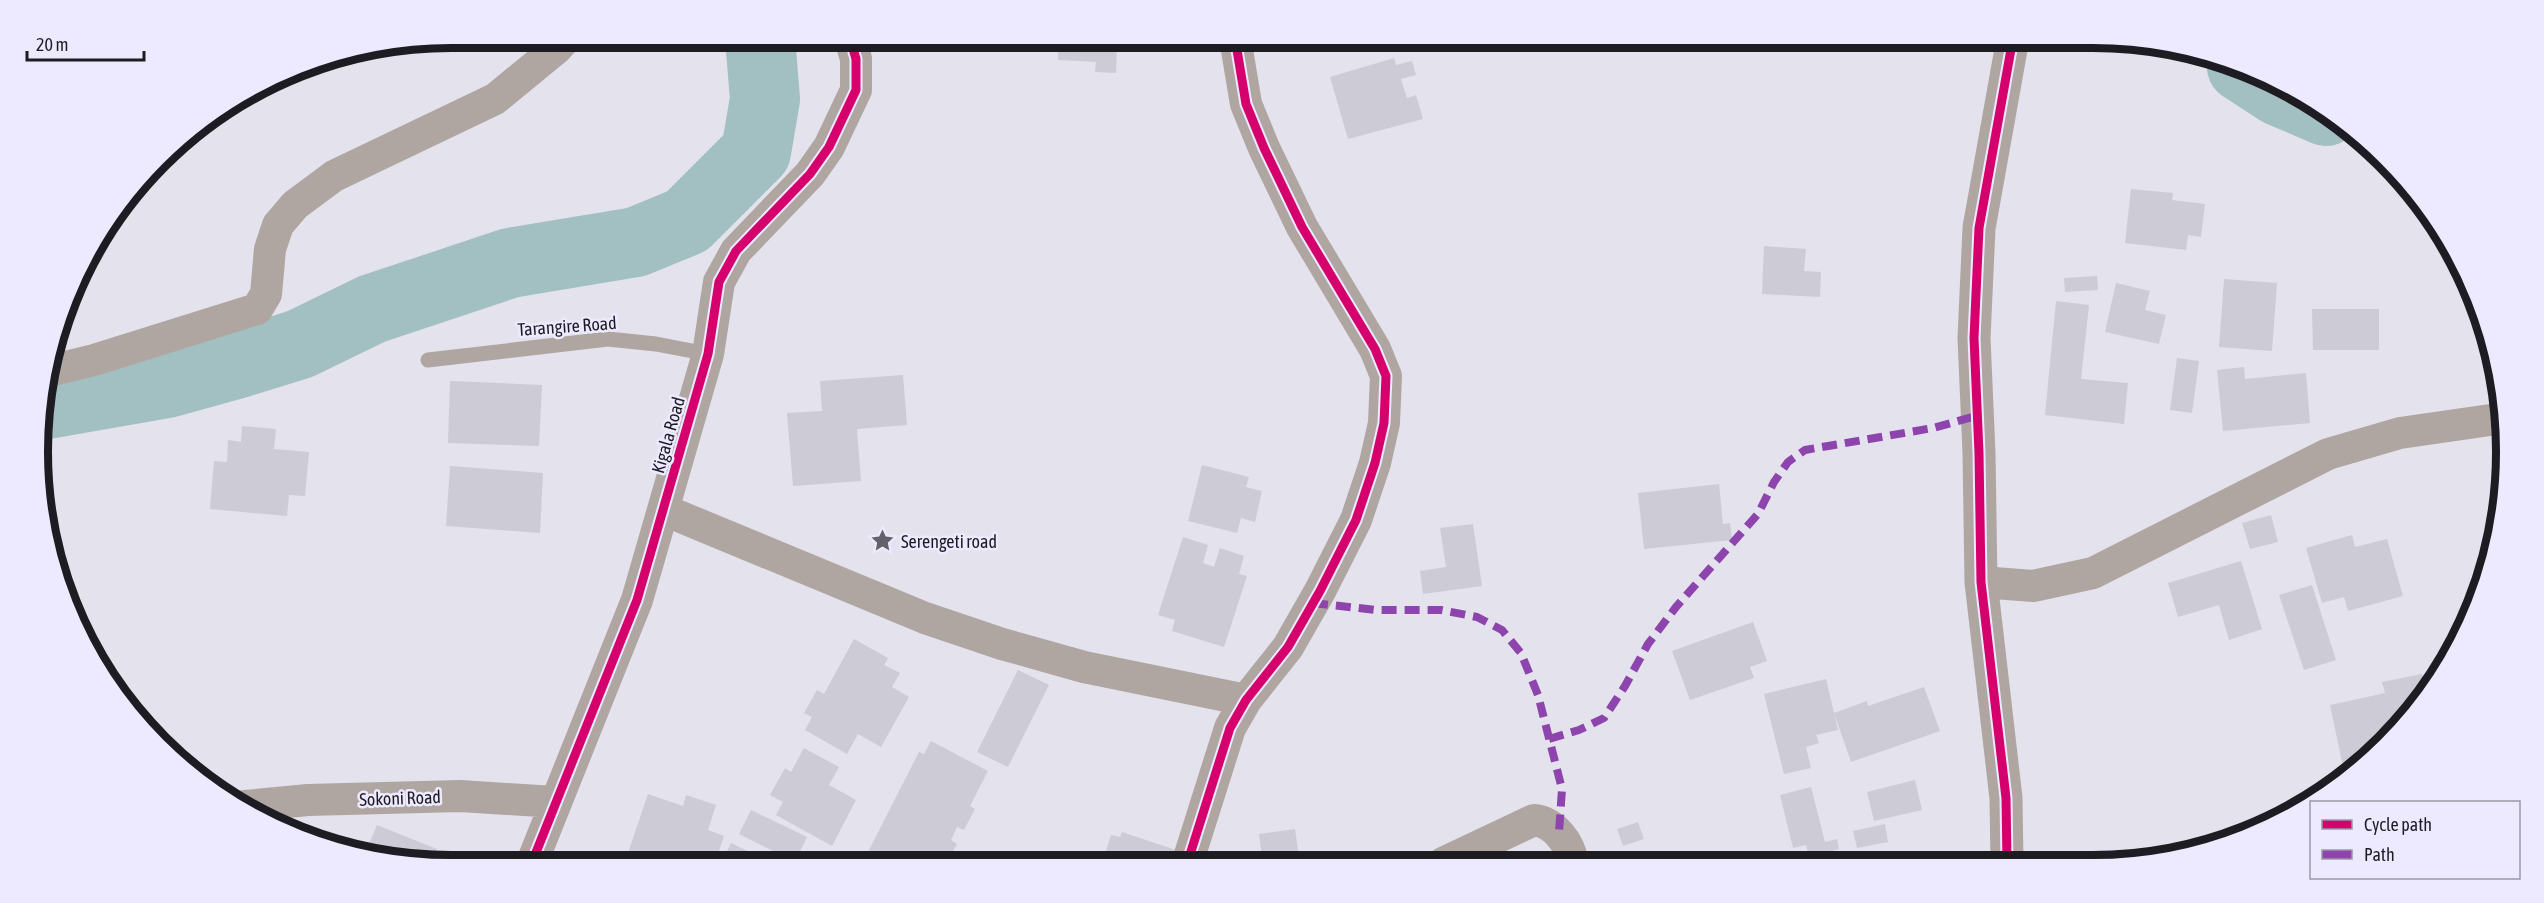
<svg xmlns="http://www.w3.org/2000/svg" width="2544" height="903" font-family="'Asap Condensed',sans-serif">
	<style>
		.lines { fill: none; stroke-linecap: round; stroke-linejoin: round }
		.river { stroke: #a2bfc1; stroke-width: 70 }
		.building { fill: #cdcbd5 }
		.service { stroke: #afa6a2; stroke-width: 15 }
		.minor { stroke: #afa6a2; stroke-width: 32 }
		.tertiary { stroke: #afa6a2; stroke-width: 33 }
		.quiet { stroke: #8e44ad; stroke-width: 8; stroke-dasharray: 15 8; stroke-linecap: butt }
		.cycleway-casing { stroke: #edeaff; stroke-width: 13 }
		.cycleway { stroke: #d6006c; stroke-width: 9 }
		.labels { text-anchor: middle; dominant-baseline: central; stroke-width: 5; stroke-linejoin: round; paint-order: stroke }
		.street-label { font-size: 18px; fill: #1d1c23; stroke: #edeaff }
		.poi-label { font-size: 18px; fill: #1d1c23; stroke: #edeaff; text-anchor: start }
		.rim { fill: none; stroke: #1d1c23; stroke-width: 8 }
	</style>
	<rect width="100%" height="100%" fill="#e4e2ec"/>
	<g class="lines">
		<path class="river" d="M2242,67L2279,91L2326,111
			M41,405L167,383L239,363L300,344L372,309L510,263L636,242L687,221L756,152L765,99L760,38"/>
	</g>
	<path class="building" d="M1047,38H1134V47H1117L1116,73L1095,72L1096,62L1058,60V45H1047Z
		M1143,38H1162L1157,50L1141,43Z
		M1394,58L1396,65L1412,61L1416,75L1401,79L1407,98L1416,95L1423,119L1348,139L1330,77Z
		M2131,189L2173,193L2172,200L2205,204L2201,237L2188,235L2186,250L2125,243Z
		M1764,246L1806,249L1804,271L1821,272L1820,297L1762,294Z
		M2097,276L2098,290L2065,292L2064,278Z
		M2224,279L2277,283L2272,351L2219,347Z
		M2116,283L2150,291L2145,310L2166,315L2159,344L2105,332Z
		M2056,301L2089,305L2081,379L2128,383L2124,424L2045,415Z
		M2312,309H2379V350H2313Z
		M2177,358L2199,361L2192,413L2170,410Z
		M2244,367L2245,379L2306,373L2310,423L2223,431L2217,370Z
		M903,375L907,425L857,429L861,481L793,486L787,413L822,411L820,381Z
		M450,381L542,385L539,446L448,443Z
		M242,426L276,429L274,449L309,452L305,496L289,495L287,516L210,509L214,461L227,462L228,440L241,442Z
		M1202,465L1249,477L1246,487L1262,491L1255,522L1241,518L1237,533L1188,521Z
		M450,466L543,473L540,533L446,526Z
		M1719,484L1723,524L1730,523L1732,540L1644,549L1638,493Z
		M2271,515L2278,542L2250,549L2242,523Z
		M1473,524L1482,586L1423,594L1420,571L1446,567L1440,528Z
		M2352,535L2355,547L2387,539L2403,596L2348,611L2344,597L2322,603L2306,548Z
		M1183,537L1208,545L1203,563L1214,567L1220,548L1244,556L1239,574L1247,576L1224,647L1172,631L1175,620L1158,615Z
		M2241,561L2262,629L2229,640L2219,605L2178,617L2168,583Z
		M2312,585L2336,660L2304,670L2279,595Z
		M1753,622L1767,661L1750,667L1754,678L1690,700L1672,651Z
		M854,639L888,658L884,665L900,673L892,687L909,697L881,747L858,734L847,754L805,730L812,717L804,713L817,690L824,694Z
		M1018,670L1049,685L1008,767L977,752Z
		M2422,674L2426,690L2366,763L2345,776L2330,705L2385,693L2382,682Z
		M1826,679L1838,730L1816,735L1819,743L1806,747L1811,768L1784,774L1764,694Z
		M1924,687L1940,731L1851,762L1834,713L1867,701L1868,706Z
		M931,741L988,771L970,806L975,809L964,830L957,827L951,840L957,844L950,857L942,852L936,864L884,865L866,856L919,752L924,754Z
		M804,748L839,767L829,785L856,800L832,846L776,815L783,802L770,795L785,768L791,772Z
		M1915,780L1922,810L1874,821L1867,792Z
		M1811,787L1825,842L1837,839L1839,849L1809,857L1806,845L1793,848L1780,795Z
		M648,794L683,806L686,795L716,805L708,830L724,836L716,860L707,858L705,865H644L626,859Z
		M751,810L807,837L795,862L739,834Z
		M1638,822L1644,839L1623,846L1617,829Z
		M1885,824L1888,842L1857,848L1853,831Z
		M377,825L437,849L431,863L365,854Z
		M1295,829L1300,864H1263L1259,834Z
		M1122,832L1176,850L1171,864H1102L1111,835L1120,837Z
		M731,843L770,862L769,865H720Z"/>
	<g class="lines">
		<path class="service" d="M428,360L608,339L656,344L708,354"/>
		<path class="minor" d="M49,371L94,360L257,309L266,294L270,249L278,225L295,205L334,176L495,99L556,49L566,38
			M664,510L925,618L1002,644L1084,667L1246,700
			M1981,582L2033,586L2093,573L2328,454L2400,433L2504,418
			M245,806L308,800L460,796L555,802
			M1443,863L1534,820C1554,822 1570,843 1573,863
			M1187,864L1230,728L1246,700L1288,647L1320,591L1356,520L1375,463L1384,423L1386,376L1375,349L1302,227L1264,148L1246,104L1235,38
			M531,865L637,600L708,354L719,282L736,251L810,174L829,147L856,90V59L850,38"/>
		<path class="tertiary" d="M2007,862L2006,798L1981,582L1979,453L1974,338L1979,228L2013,38"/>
		<path class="quiet" d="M1313,603L1376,610H1441L1477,617L1502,630L1521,653L1538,695L1562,789L1559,833
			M1549,739L1579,730L1604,718L1625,686L1648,644L1676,607L1758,514L1774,482L1788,462L1805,450L1933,428L1976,416"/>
		<defs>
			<path id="cycleway" d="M2007,862L2006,798L1981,582L1979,453L1974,338L1979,228L2013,38
				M1187,864L1230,728L1246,700L1288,647L1320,591L1356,520L1375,463L1384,423L1386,376L1375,349L1302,227L1264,148L1246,104L1235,38
				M531,865L637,600L708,354L719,282L736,251L810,174L829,147L856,90V59L850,38"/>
		</defs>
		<use href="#cycleway" class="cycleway-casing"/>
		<use href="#cycleway" class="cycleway"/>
	</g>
	<defs>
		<symbol id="sight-bare" viewBox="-9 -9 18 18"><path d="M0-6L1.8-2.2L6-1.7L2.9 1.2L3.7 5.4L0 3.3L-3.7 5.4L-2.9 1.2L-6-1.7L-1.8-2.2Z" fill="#636169" stroke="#edeaff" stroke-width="2.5" paint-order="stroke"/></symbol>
	</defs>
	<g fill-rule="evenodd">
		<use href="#sight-bare" x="866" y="524" width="33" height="33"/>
	</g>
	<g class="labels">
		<g class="street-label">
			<text transform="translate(567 326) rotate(-4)">Tarangire Road</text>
			<text transform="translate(668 435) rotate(-74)">Kigala Road</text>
			<text transform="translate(400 798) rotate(-2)">Sokoni Road</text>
		</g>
		<g class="poi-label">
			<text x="901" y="541">Serengeti road</text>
		</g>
	</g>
	<path d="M0 0H2544V903H0ZM451 48H2093A403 403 0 0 1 2496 451V452A403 403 0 0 1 2093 855H451A403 403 0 0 1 48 452V451A403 403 0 0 1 451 48Z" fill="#edeaff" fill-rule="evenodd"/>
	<path class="rim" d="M451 48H2093A403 403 0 0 1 2496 451V452A403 403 0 0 1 2093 855H451A403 403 0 0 1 48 452V451A403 403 0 0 1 451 48Z"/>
	<rect x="2310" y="801" width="210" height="78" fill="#edeaff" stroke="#9a98a7" stroke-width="1.5"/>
	<rect x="2322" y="820" width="30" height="9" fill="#d6006c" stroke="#9a98a7" stroke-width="1.5"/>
	<text x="2364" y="831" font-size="18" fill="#1d1c23">Cycle path</text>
	<rect x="2322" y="850" width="30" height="9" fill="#8e44ad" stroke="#9a98a7" stroke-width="1.5"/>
	<text x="2364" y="861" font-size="18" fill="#1d1c23">Path</text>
	<path d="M27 51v9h117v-9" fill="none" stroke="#1d1c23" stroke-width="3"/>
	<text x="36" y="51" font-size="18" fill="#1d1c23" stroke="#edeaff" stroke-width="4.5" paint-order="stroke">20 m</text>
</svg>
